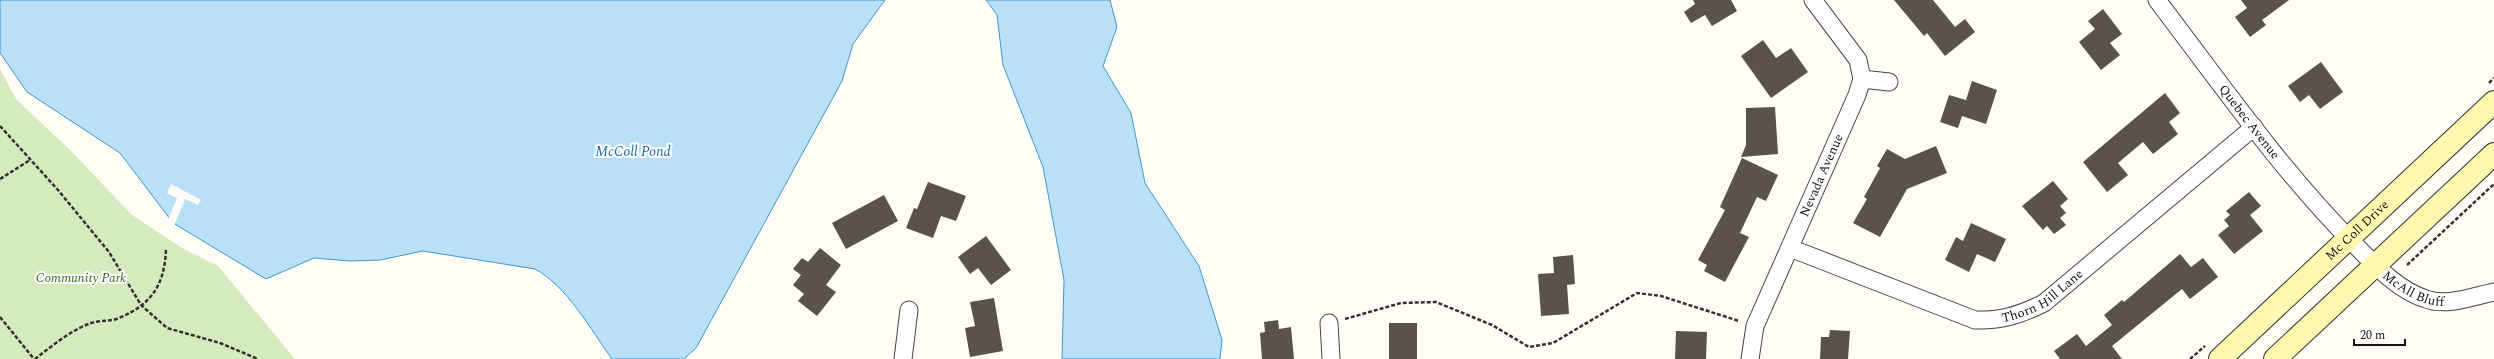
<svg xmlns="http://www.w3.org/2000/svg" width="2494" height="359" font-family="Spectral,serif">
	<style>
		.green { fill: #d5ebbd }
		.water { fill: #b9e0f7; stroke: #3f96cf }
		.pier { fill: #fffdf5 }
		.building { fill: #5a524d }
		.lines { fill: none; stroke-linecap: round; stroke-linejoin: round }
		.minor-casing { stroke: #444; stroke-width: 19 }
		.secondary-casing { stroke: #333; stroke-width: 24 }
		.path { stroke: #333; stroke-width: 2.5; stroke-dasharray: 4 2; stroke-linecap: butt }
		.minor { stroke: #fff; stroke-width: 17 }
		.secondary { stroke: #fff6b0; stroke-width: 22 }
		.labels { text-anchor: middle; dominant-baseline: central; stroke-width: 4; stroke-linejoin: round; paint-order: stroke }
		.street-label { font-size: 13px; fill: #111; stroke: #fff }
		.park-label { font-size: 13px; font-style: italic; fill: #2f6b1f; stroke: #fff }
		.water-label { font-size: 14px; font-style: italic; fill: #1768a6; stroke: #fff }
	</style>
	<rect width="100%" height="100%" fill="#fffdf5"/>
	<path class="green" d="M0,69L16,99L70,150L132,215L182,248L218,266L295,359H0Z"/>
	<path class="water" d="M0,0H885L853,44L842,81L696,348L684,359H612C591,330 567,286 535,269L423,251L380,260L350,261L314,258L266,279L173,223L120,153L27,92L0,53Z
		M986,0H1110L1117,27L1103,66L1131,113L1145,183L1199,266L1222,340L1220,359H1062L1064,280L1043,167L1003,65L997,15Z"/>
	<path class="pier" d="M171,184L201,200L198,205L185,199L174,226L168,220L177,198L167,193Z"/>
	<path class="building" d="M1693,0H1731L1737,11L1712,26L1705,15L1691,23L1684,12L1695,4Z
		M1894,0H1933L1955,27L1965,19L1975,32L1945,56L1927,33L1924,36Z
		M2241,0H2289L2262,20L2266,25L2250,37L2235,17L2247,8Z
		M2103,9L2122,34L2110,43L2120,55L2101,70L2079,42L2095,29L2088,21Z
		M1763,40L1776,58L1791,48L1808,72L1771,98L1741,56Z
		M2321,62L2343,92L2320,109L2309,95L2300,102L2288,86Z
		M1972,81L1997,90L1986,124L1962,116L1958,128L1940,122L1949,95L1966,100Z
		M2165,93L2180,113L2169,122L2178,134L2153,154L2143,142L2118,163L2128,175L2107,192L2083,162Z
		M1775,107L1778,154L1741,157L1746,145V108Z
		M1936,146L1947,173L1907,189L1880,237L1853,223L1867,199L1864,197L1880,168L1877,166L1887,149L1905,159Z
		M1742,158L1778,175L1766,201L1757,197L1740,233L1749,237L1725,282L1704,271L1707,265L1698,260L1725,210L1720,207Z
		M2053,181L2068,199L2060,206L2066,213L2060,218L2066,225L2054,234L2047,226L2043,230L2022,206Z
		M928,182L966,196L956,221L941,216L933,238L906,228L914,208L917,209Z
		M2249,192L2261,206L2250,215L2263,231L2234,254L2218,235L2229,226L2224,220L2230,215L2226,211Z
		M884,195L898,221L846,249L832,223Z
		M1971,223L2006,239L1995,262L1977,254L1969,272L1945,260L1956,237L1963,241Z
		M986,236L1011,270L991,285L978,268L970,274L958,257Z
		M820,248L841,265L826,285L836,292L817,316L798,301L804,294L793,285L801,275L793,269L802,258L808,262Z
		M2180,254L2191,267L2203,258L2218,277L2190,299L2182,289L2112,346L2122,359H2060L2054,351L2077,334L2086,346L2112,325L2104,315L2122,300L2124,302Z
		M1573,255L1575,284L1567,285L1569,314L1541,316L1538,274L1554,273L1553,257Z
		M994,298L1003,351L970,357L965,328L975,326L970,302Z
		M1278,320L1279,329L1291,327L1294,359H1262L1260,333L1265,332L1264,322Z
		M1389,323H1417V359H1389Z
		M1830,330L1850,331L1848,359H1820L1821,337H1829Z
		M1676,331L1707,332L1706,359H1675Z"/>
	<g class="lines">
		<defs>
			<g id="minor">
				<path id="s1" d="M2157,0C2221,84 2282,172 2357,247C2377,267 2398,290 2426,299C2446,307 2474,296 2494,292"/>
				<path d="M1862,79L1889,82"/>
				<path id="s2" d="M1790,248L1975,320C2001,321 2020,315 2044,303L2254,127"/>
				<path d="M1329,323L1331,359"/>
				<path d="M903,359L909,310"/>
				<path id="s3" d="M1750,359L1755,326L1857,95L1862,79L1858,60L1813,0"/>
			</g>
			<g id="secondary">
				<path id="s4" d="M2220,359L2494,102"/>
				<path d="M2275,359L2494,154"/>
			</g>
		</defs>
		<use href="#minor" class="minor-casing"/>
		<use href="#secondary" class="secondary-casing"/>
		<path class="path" d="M2489,83L2494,78
			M0,126L58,190L109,252L141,305L167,328L220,343L258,359
			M0,179L30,160
			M2407,265L2494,184
			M0,317L34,359
			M1345,319L1401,303L1436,302L1492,325L1529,347L1553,343L1637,293L1661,296L1739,321
			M35,359C52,346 71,330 91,323C100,320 110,322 119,318C153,304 165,283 166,248
			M2190,359L2205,346"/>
		<use href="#minor" class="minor"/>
		<use href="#secondary" class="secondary"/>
	</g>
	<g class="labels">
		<g class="street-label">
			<text stroke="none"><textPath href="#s1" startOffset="153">Quebec Avenue</textPath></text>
			<text stroke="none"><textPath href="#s3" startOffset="198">Nevada Avenue</textPath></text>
			<text stroke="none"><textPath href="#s4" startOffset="188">Mc Coll Drive</textPath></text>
			<text stroke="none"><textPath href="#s1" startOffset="390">McAll Bluff</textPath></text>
			<text stroke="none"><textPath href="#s2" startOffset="272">Thorn Hill Lane</textPath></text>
		</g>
		<g class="park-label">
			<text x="81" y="278">Community Park</text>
		</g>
		<g class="water-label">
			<text x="633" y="151">McColl Pond</text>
		</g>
	</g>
	<path d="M2354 339v6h51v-6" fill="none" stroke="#111111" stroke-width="2"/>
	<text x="2360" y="339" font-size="12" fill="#111111" stroke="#ffffff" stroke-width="3" paint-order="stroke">20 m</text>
</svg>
